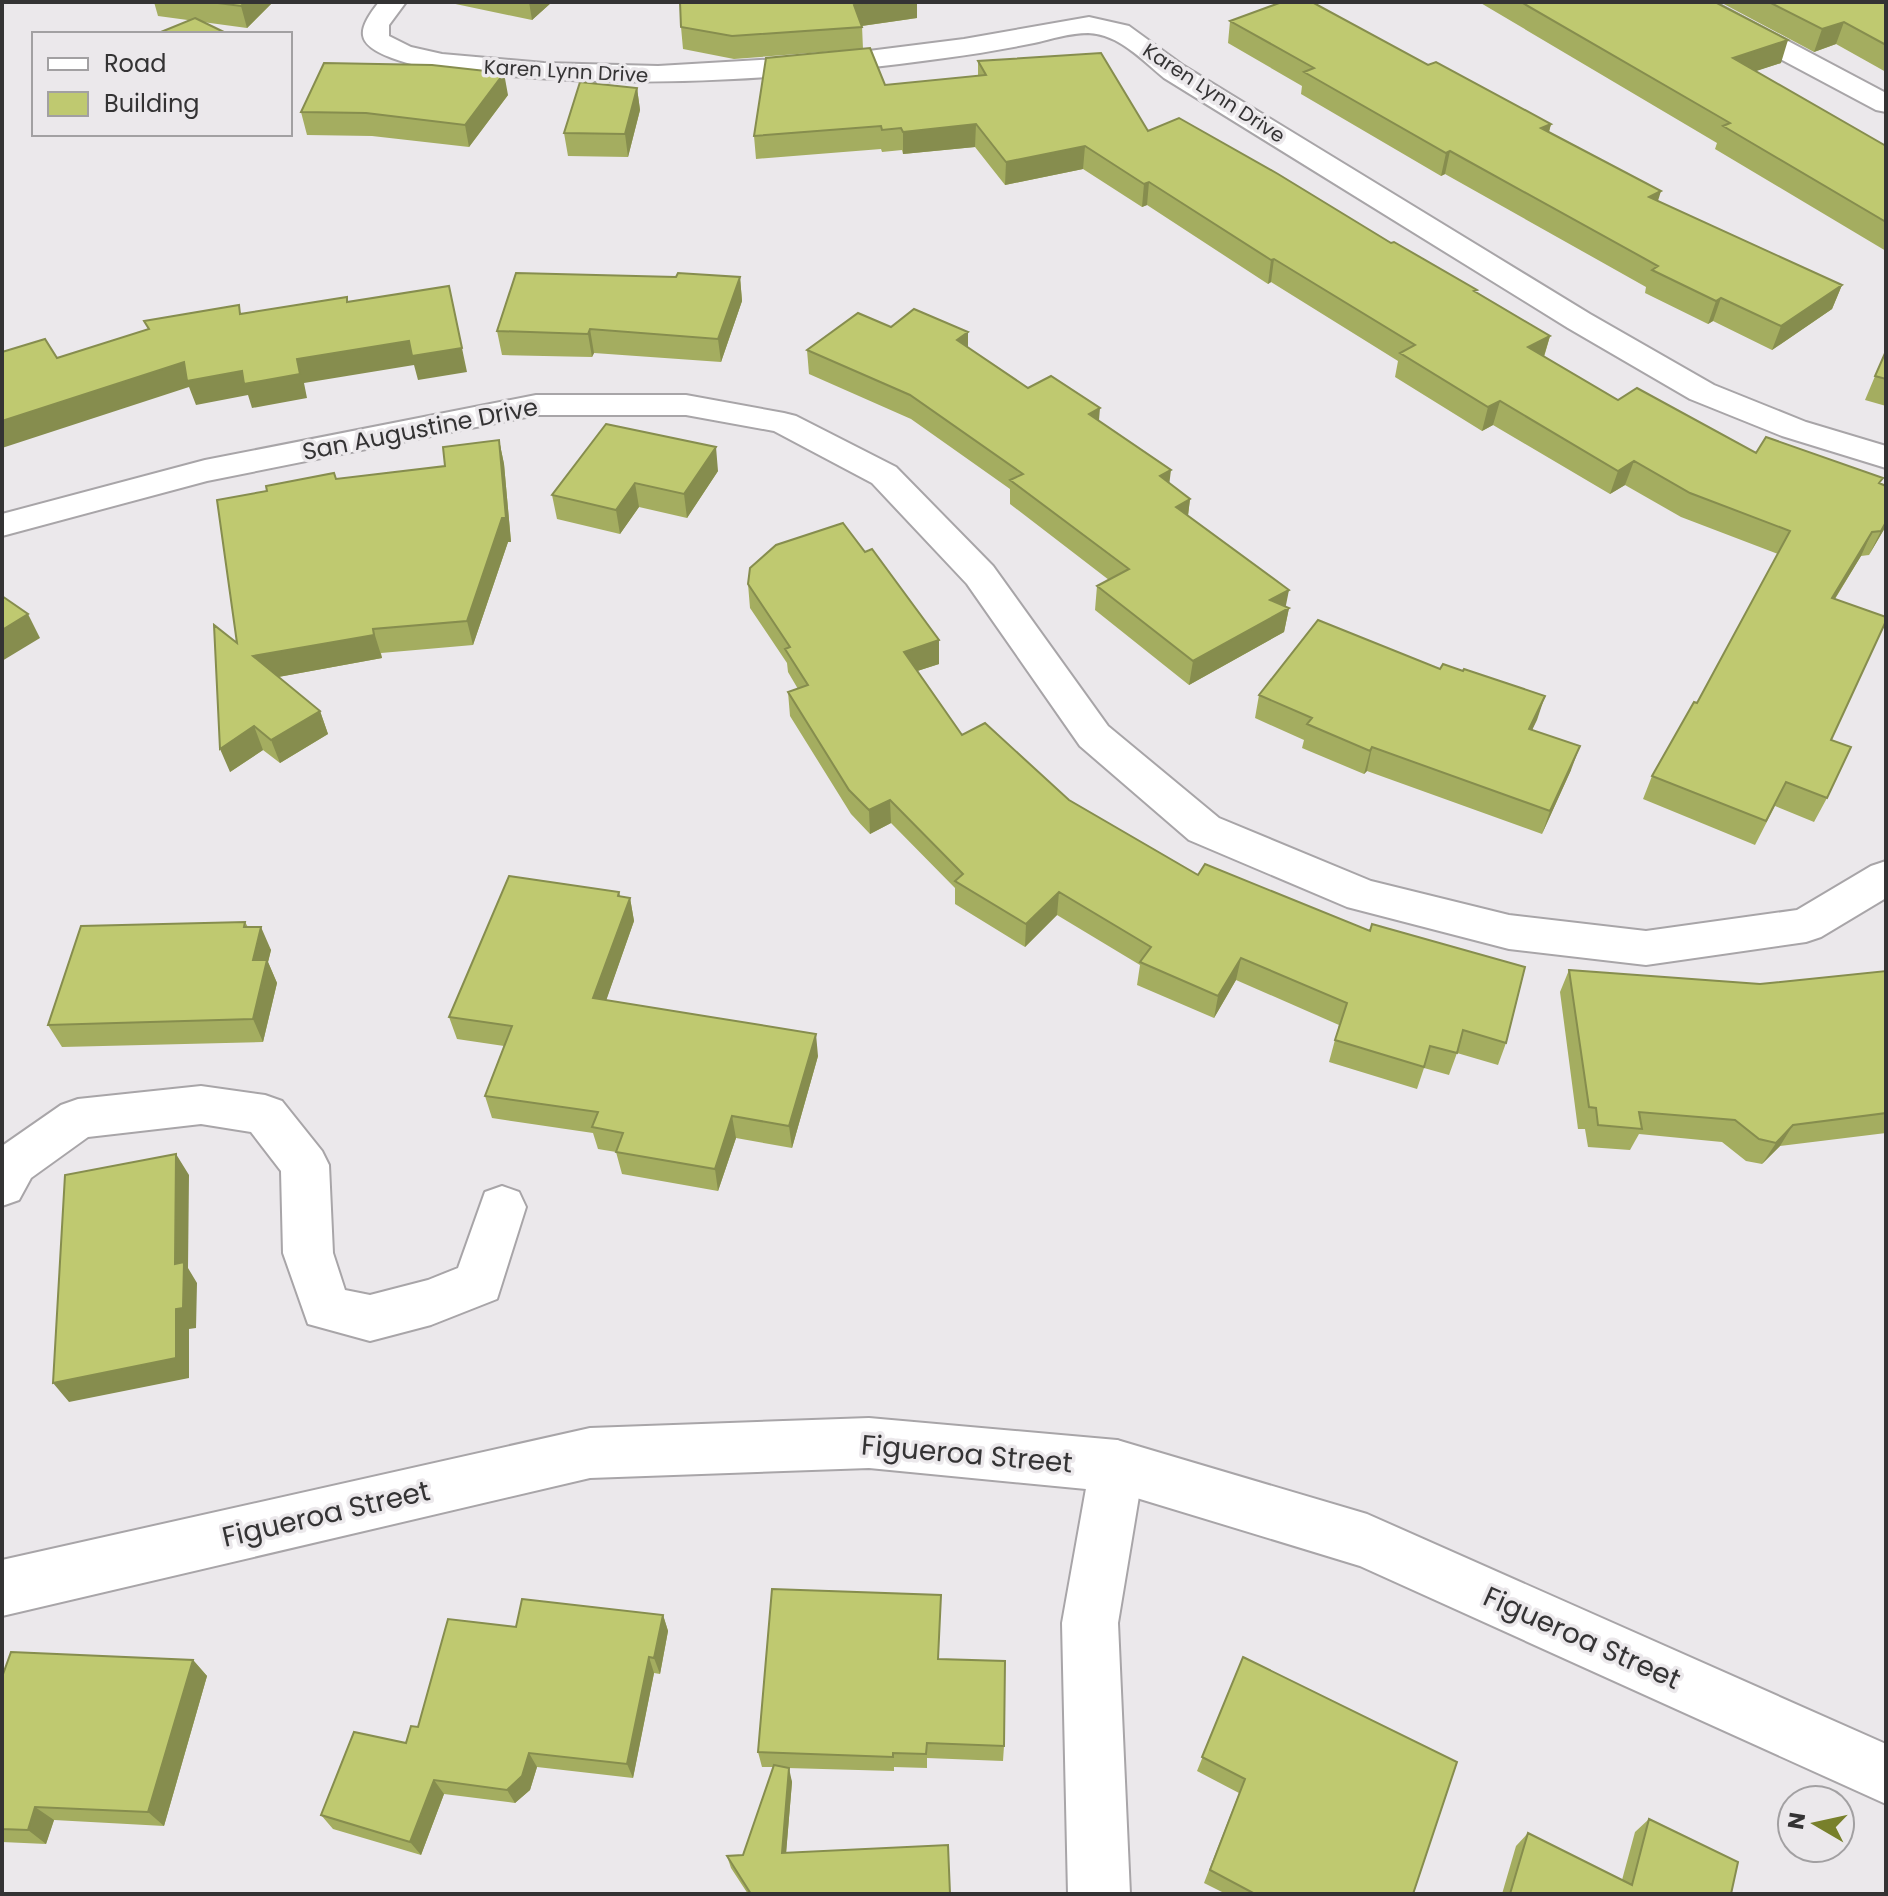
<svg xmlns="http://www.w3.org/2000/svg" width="1888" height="1896" font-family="Poppins,sans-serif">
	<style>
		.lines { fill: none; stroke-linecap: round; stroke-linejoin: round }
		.street-casing { stroke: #a8a5a8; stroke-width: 4 }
		.secondary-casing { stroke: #a8a5a8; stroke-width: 4 }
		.street { fill: #fff; fill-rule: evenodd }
		.secondary { fill: #fff; fill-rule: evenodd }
		.wall { fill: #a4ad60 }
		.shaded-wall { fill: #868d4e }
		.building { fill: #bfc970; stroke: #868d4e; stroke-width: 2 }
		.labels { text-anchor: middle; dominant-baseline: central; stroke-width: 7; stroke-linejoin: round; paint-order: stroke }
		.far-street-label { font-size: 20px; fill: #343334; stroke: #ebe8eb }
		.street-label { font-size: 24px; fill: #343334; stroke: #ebe8eb }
		.near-street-label { font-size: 28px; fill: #343334; stroke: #ebe8eb }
	</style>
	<rect width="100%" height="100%" fill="#ebe8eb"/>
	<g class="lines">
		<defs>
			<path id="street" d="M379,2H406L389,25V36L411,47L442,54L544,63L658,66L829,56L964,39L1089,17L1129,26L1184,66L1590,314L1714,385L1806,422L1886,446V468L1782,436L1690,399L1568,328L1164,78C1142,60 1119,34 1088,33C1070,33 1052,39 1034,43C1005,49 975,54 945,58C801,78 656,89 511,76C472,73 430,72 392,58C354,44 357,30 379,2Z
				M1681,2H1714L1886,93V112L1876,110L1685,8Z
				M536,395H686L784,413L796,416L896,467L993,566L1108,726L1219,818L1371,881L1509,915L1646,931L1797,910L1871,866L1886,861V898L1821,937L1806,942L1646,965L1509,949L1347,907L1189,840L1080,746L967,584L872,483L774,431L686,415H536L207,481L2,536V514L205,460Z
				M201,1086L265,1095L282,1101L322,1151L329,1165L333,1253L345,1290L370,1295L428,1280L458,1268L485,1192L502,1186L519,1192L526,1207L497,1299L431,1325L370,1341L308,1324L283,1253L281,1171L251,1132L201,1124L88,1137L31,1178L19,1200L2,1206V1146L61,1105L78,1099Z
				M1117,1440L1136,1448L1144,1466L1118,1623L1130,1894H1068L1062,1623L1090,1466L1098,1448Z"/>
			<path id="secondary" d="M869,1418L1117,1440L1367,1514L1886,1744V1804L1360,1566L1117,1492L869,1468L590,1478L2,1616V1560L590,1428Z"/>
		</defs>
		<use href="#street" class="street-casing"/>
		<use href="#secondary" class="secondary-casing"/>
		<use href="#street" class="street"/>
		<use href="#secondary" class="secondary"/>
	</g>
	<path class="wall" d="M154,2H273L247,28L158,16Z
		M446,2H552L532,20Z
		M1479,2H1715L1781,63L1755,71L1886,146V251L1715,149L1717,143Z
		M1720,2H1886V72L1836,44L1814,52Z
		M917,18L862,26L863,49L885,85L978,76V61L1148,131L1391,243L1550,336L1544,357L1618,400L1756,453L1880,484L1886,526L1869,555L1861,556L1835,599L1831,740L1827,798L1814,822L1775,806L1755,845L1643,799L1652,776L1697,703L1778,554L1681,517L1625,485L1610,494L1493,425L1482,431L1395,377L1398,361L1271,282L1268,284L1147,205L1142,207L1083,169L1005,185L975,147L903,154L902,150L882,152L881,149L756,159L754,136L861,49L734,59L683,49L681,27Z
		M1230,21L1428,65L1551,124L1549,132L1658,201L1842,285L1832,309L1772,350L1713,321L1708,324L1645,293L1646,287L1445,174L1441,176L1301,94L1302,86L1228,43Z
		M637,88L640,110L628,157L568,156L564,133Z
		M508,95L469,147L372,136L307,135L301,112Z
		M676,277H740L742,301L721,362L594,353L592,357L502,355L497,331Z
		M891,327L968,348L1028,388L1099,421L1169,483L1190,499L1188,516L1286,607L1289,608L1284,632L1189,685L1095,610L1097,586L1109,580L1010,504V489L911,419L809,374L807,350Z
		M1886,350V406L1865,400Z
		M499,440L504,464L511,542H508L473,645L381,653L382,658L278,677L320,711L328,734L280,763L263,750L230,772L237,643L336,479L445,466Z
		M718,471L687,518L639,507L620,534L557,519L552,495Z
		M748,584L939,664L917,671L962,735L1069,800L1198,875L1506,1043L1498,1065L1457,1053L1449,1075L1424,1068L1417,1089L1329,1062L1339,1025L1236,980L1214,1018L1137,985L1140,965L1057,915L1025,947L955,904V888L891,823L870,834L851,814L790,716L788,692L798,689L788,672L787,663L750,608Z
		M1440,669L1463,671L1545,696L1532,730L1571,770L1542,834L1367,771L1364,774L1302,748L1304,740L1255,718L1259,695Z
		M620,896L630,898L634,921L606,1000L818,1056L792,1148L736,1138L718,1191L622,1174L616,1152L598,1149L593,1133L492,1118L485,1096L504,1046L457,1039L449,1017Z
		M245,922L248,927L271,950L268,962L277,983L263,1042L62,1047L48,1025Z
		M1569,970L1760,984L1886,971V1133L1780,1146L1762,1164L1746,1161L1722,1142L1639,1134L1630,1150L1588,1147L1585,1129H1578L1560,992Z
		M941,1595L938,1659L1004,1746L1003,1761L927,1758V1768L894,1767V1771L787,1768L792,1782L786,1853L950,1894H748L731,1868L727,1856L743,1855L774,1767H762L758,1752Z
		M663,1615L668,1631L660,1674L654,1673L633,1778L537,1767L530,1790L515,1803L444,1794L421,1855L333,1829L321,1815L406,1743L418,1727L516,1627Z
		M1243,1657L1413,1894H1226L1204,1883L1239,1793L1197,1771Z
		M193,1660L207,1676L164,1826L54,1820L46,1844L2,1842V1677Z
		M1649,1819L1731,1894H1502L1516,1846L1528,1833L1622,1880L1635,1832Z"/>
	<path class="shaded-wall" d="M245,2H273L247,28L241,6Z
		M529,2H552L532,20Z
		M875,2H917V18L854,27V5Z
		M1844,22L1836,44L1814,52L1822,29Z
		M1788,40L1781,63L1726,81L1733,58Z
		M504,73L508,95L469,147L465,125Z
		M637,88L640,110L628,157L625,134Z
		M976,124L975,147L903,154V132Z
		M1551,124L1545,146L1541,128Z
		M1085,146L1083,169L1005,185L1006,162Z
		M1450,151L1445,174L1441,176L1446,153Z
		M1149,182L1147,205L1142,207L1144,184Z
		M1661,191L1654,214L1649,197Z
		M1274,259L1271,282L1268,284L1271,260Z
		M740,277L742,301L721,362L718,339Z
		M1842,285L1832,309L1772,350L1781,326Z
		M449,286L467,372L418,380L414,365L304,383L307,398L252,408L248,395L196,405L189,387L2,448V421L184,362L297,359Z
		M1721,298L1713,321L1708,324L1716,301Z
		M590,329L594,353L592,357L588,334Z
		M968,332V355L957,340Z
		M1550,336L1543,359L1528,347Z
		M1500,401L1493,425L1482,431L1488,407Z
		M1100,408L1098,432L1089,414Z
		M499,440L504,464L511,542H508L473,645L467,621Z
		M716,447L718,471L687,518L684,494Z
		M1634,461L1625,485L1610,494L1618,471Z
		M1171,470L1168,494L1160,476Z
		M635,483L639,507L620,534L616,510Z
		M1190,499L1187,523L1176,507Z
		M1886,522V526L1869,555L1881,531Z
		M1872,532L1861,556L1821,621L1832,598Z
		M1289,590L1285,610L1289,608L1284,632L1189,685L1193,661L1270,600Z
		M28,614L40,638L2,661V630Z
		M373,629L382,658L262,680L253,656Z
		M939,640V664L905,675L904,652Z
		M1545,696L1537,720L1521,753L1529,729Z
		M320,711L328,734L280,763L271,740Z
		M254,726L263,750L230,772L220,749Z
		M1580,746L1571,770L1542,834L1550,811Z
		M1372,747L1367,771L1364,774L1370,751Z
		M890,800L891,823L870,834L869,810Z
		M619,892L624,915L630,898L634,921L599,1021L593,998Z
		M1059,892L1057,915L1025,947L1026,924Z
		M261,927L271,950L268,962L277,983L263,1042L253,1019V960Z
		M1241,958L1236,980L1214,1018L1218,996Z
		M816,1034L818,1056L792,1148L789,1126Z
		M732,1116L736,1138L718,1191L715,1169Z
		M1793,1125L1780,1146L1762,1164L1776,1143Z
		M176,1154L189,1175L188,1268L197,1283L196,1328L189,1329V1378L69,1402L53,1383L175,1264Z
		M663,1615L668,1631L660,1674L654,1658Z
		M649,1657L654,1673L633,1778L627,1764Z
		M193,1660L207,1676L164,1826L148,1812Z
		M529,1753L537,1767L530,1790L515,1803L507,1790Z
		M789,1768L792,1782L785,1866L782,1853Z
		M434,1780L444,1794L421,1855L410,1842Z
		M35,1807L54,1820L46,1844L28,1830Z"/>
	<path class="building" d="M210,2H245L241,6Z
		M680,2H875L854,5L862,27L732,36L681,27Z
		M1282,2H1312L1428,65L1436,62L1551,124L1541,128L1661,191L1649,197L1842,285L1781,326L1721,298L1716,301L1652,270L1658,266L1450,151L1446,153L1304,72L1314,68L1230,21Z
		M1521,2H1715L1788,40L1733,58L1886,146V222L1723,126L1730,123Z
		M1769,2H1886V45L1844,22L1822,29Z
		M195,18L228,34H156Z
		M870,48L885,85L986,75L978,61L1101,53L1148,131L1179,118L1278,174L1391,243L1394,242L1477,290L1474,291L1550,336L1528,347L1618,400L1637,388L1756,453L1766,437L1883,478L1879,483L1886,486V522L1881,531L1872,532L1832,598L1886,617V621L1831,740L1851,747L1827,798L1786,782L1766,821L1652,776L1694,702L1697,703L1790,531L1690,493L1634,461L1618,471L1500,401L1488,407L1400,353L1415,345L1274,259L1271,260L1149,182L1144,184L1085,146L1006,162L976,124L903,132L901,128L882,130L881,126L754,136L766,58Z
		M324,63L432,65L504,73L465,125L366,113L301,112Z
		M580,82L637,88L625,134L564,133Z
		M516,273L676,277L678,273L740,277L718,339L590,329L588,334L497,331Z
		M449,286L462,348L412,356L409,341L297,359L300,374L244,384L242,371L187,381L184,362L2,421V352L45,339L57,358L149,329L144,321L239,305L240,314L347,297V302Z
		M914,309L968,332L957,340L1028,388L1051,376L1100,408L1089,414L1171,470L1160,476L1190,499L1176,507L1289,590L1270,600L1289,608L1193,661L1097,586L1129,569L1010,480L1023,474L910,395L807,350L858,313L891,327Z
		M1886,351V379L1875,376Z
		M606,424L716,447L684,494L635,483L616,510L552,495Z
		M499,440L506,518H502L467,621L373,629L374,635L253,656L320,711L271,740L254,726L220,749L214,625L237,643L217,500L267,491L266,486L334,473L336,479L445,466L443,447Z
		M843,523L865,552L872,549L939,640L904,652L962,735L985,723L1069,800L1198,875L1205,864L1370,931L1372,924L1525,967L1506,1043L1463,1030L1457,1053L1430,1046L1424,1067L1335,1040L1347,1003L1241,958L1218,996L1140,962L1151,947L1059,892L1026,924L955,881L963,874L890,800L869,810L849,790L788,692L808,685L785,649L790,647L748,584L750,568L776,545Z
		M2,596L28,614L2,630Z
		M1318,620L1440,669L1443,664L1463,671L1464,669L1545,696L1529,729L1580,746L1550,811L1372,747L1370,751L1307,724L1312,718L1259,695Z
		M509,876L619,892L618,896L630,898L593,998L816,1034L789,1126L732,1116L715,1169L616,1152L623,1133L592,1127L598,1112L485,1096L512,1026L449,1017Z
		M245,922L244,927H261L253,960H267L253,1019L48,1025L81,926Z
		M1569,970L1760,984L1886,971V1113L1793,1125L1776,1143L1759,1139L1735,1120L1639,1112L1642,1129L1598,1125L1596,1108L1589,1107Z
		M176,1154L175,1264L184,1262L183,1308L176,1309V1358L53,1383L65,1175Z
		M772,1589L941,1595L938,1659L1005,1661L1004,1746L927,1743L926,1754L893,1753V1757L758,1752Z
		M522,1599L663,1615L654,1658L649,1657L627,1764L529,1753L522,1776L507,1790L434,1780L410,1842L321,1815L354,1732L406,1743L411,1726L418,1727L448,1619L516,1627Z
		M11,1652L193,1660L148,1812L35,1807L28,1830L2,1829V1677Z
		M1243,1657L1457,1762L1413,1894H1255L1210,1870L1245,1779L1202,1757Z
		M774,1765L789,1768L782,1853L948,1845L950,1894H751L727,1856L743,1855Z
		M1649,1819L1738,1862L1731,1894H1510L1528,1833L1632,1885Z"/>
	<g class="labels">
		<g class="far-street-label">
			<text transform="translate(566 71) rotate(3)">Karen Lynn Drive</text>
			<text transform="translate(1214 93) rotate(33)">Karen Lynn Drive</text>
		</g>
		<g class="street-label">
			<text transform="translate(420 429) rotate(-11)">San Augustine Drive</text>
		</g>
		<g class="near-street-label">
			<text transform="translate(967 1454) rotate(5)">Figueroa Street</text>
			<text transform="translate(326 1514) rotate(-13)">Figueroa Street</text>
			<text transform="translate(1582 1638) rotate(24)">Figueroa Street</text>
		</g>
	</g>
	<rect width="1888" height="1896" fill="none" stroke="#343334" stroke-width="8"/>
	<rect x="32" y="32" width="260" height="104" fill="#ebe8eb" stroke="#a2a0a2" stroke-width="2"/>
	<rect x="48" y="58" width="40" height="12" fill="#ffffff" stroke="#a2a0a2" stroke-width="2"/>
	<text x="104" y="72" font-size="24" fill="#343334">Road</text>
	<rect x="48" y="92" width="40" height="24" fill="#bfc970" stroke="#a2a0a2" stroke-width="2"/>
	<text x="104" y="112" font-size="24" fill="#343334">Building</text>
	<g transform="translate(1816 1824) rotate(279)"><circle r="38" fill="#ebe8eb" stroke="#a2a0a2" stroke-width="2"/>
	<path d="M0-6L14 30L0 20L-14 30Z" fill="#78802b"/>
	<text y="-12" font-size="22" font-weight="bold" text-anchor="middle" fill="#343334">N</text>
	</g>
</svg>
